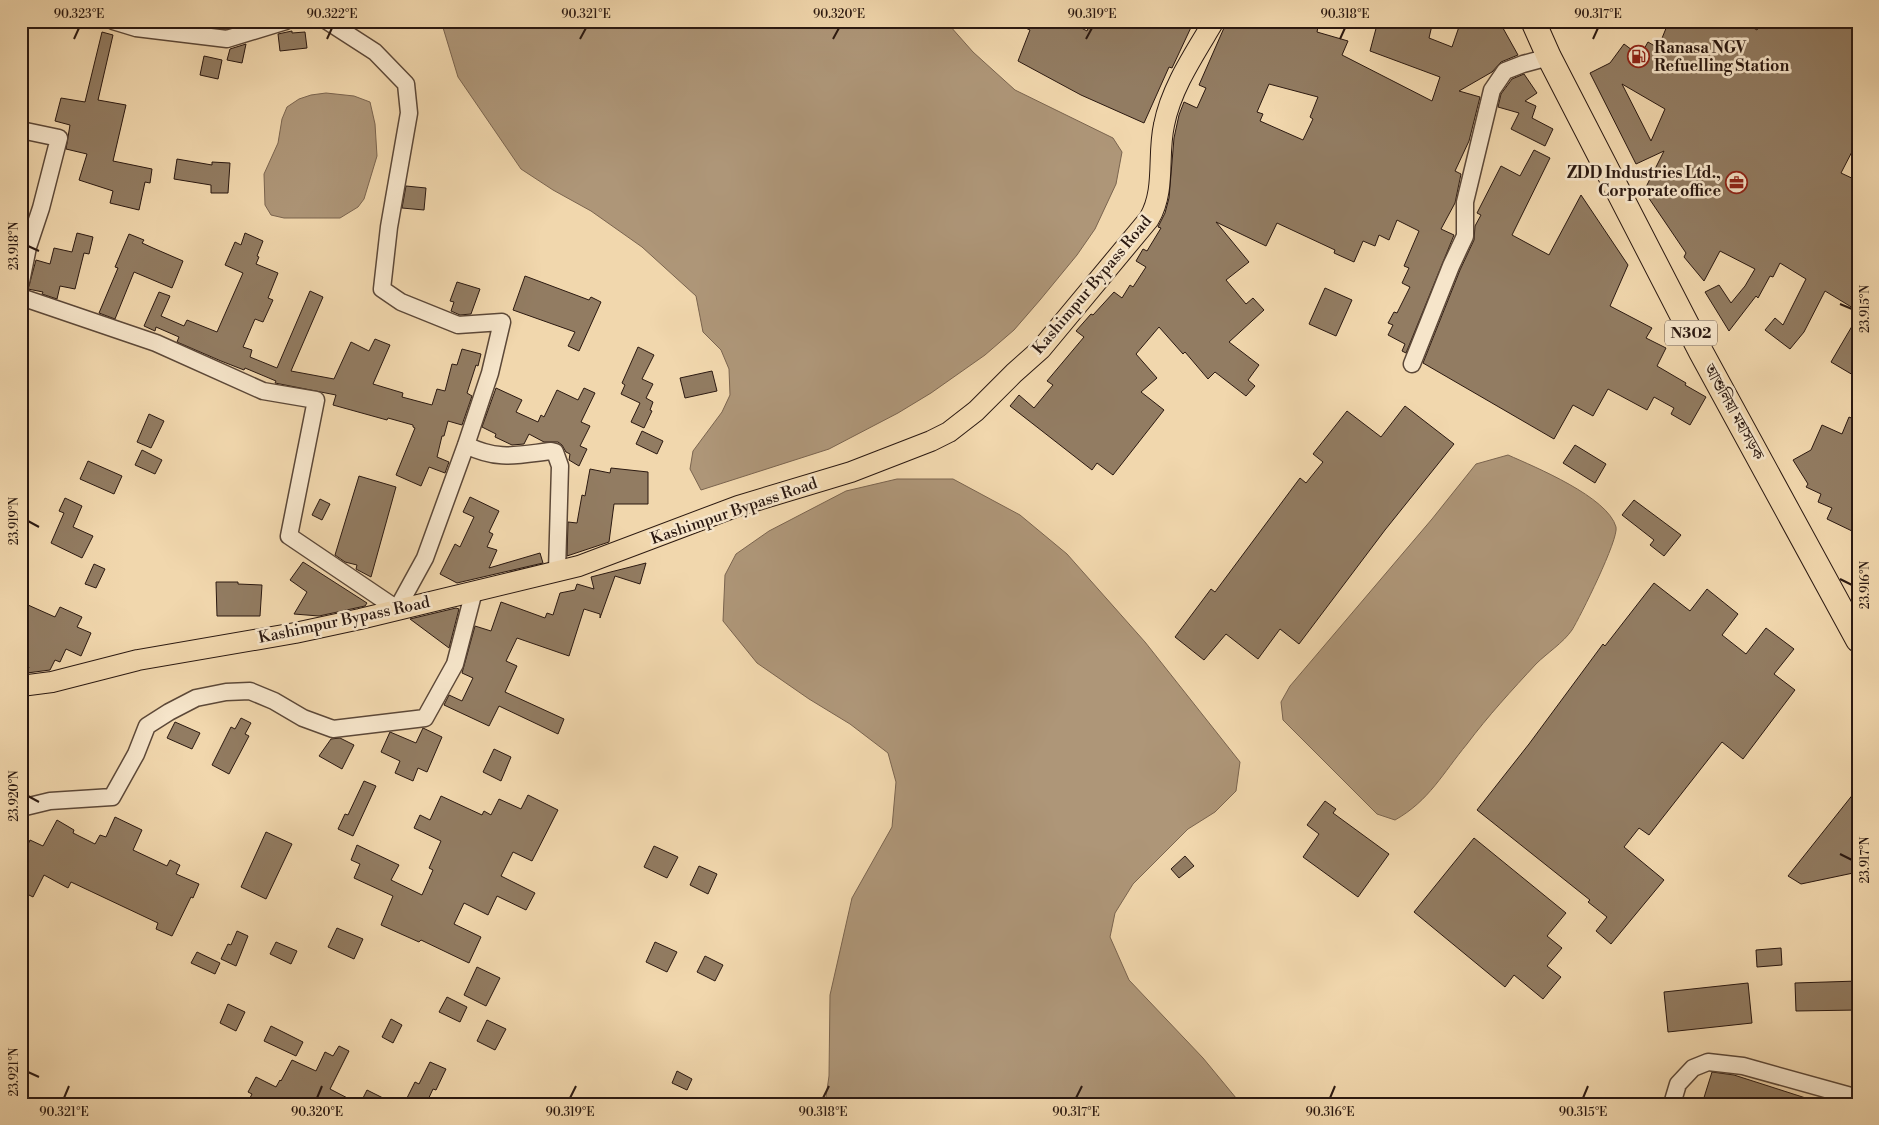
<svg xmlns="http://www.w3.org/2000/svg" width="1879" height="1125" font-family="'Libre Bodoni','Noto Serif Bengali',serif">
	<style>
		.water { fill: #ae9678; stroke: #7a644f }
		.building { fill: #927c62; stroke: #2b1911; fill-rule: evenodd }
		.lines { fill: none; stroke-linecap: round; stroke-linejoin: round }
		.minor-casing { stroke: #5c4838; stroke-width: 19 }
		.major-casing { stroke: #2b1911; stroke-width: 22 }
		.highway-casing { stroke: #2b1911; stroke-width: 26 }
		.minor { stroke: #f6e5ca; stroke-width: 16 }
		.major { stroke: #f1d7ad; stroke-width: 20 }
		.highway { stroke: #f1d7ad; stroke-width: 24 }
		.ticks { fill: none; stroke: #2b1911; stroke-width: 2 }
		.labels { text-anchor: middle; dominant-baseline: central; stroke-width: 5; stroke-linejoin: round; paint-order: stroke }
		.shield { fill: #f6e5ca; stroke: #685648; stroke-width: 1 }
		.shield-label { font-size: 15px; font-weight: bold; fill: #2b1911 }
		.poi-label { font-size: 16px; font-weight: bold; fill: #2b1911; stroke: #f6e5ca; text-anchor: start }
		.street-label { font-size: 16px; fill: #2b1911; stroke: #f6e5ca }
		.neatline { fill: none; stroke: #2b1911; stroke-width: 2 }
		.ticks-label { font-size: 12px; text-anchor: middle; fill: #2b1911 }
	</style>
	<rect width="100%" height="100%" fill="#f1d7ad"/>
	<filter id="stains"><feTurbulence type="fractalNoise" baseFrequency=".004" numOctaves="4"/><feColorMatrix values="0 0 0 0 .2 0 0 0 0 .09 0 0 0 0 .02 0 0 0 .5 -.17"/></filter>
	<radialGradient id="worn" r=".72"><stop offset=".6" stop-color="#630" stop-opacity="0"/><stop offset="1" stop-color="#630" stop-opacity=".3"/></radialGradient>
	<path class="water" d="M441,21H931L950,26L973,52L1015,90L1113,138L1122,152L1116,184L1095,229L1077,255L1040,300L1014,330L985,355L931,393L898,413L829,449L701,490L690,469L693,451L722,412L730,395L729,369L721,350L703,332L696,296L642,247L591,211L553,190L521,169L458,77Z
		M326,93L354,96L370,102L375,124L377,156L364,199L358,207L340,218H284L271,215L265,205L264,174L278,143L282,119L287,107L299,99L311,95Z
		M1508,455C1535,467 1608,497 1616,527C1619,539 1580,617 1572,630C1563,643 1547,653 1536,664C1512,690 1488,716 1467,744C1443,773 1429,801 1395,820L1377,814L1283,720L1281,702L1290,686L1432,519L1476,464Z
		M897,479H953L1020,515L1067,554L1145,642L1240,762L1236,791L1215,812L1188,829L1133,884L1115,913L1110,937L1129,980L1203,1058L1241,1104H825L829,1076L830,995L852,898L892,827L896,782L888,753L850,724L809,699L757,663L723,621L725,575L736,554L769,531L846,491Z"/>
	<path class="building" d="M216,21H251L226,29L216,28Z
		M1010,21H1068L1087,31L1091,21H1194L1172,68L1169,67L1144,123L1081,95L1018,61L1030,30Z
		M1227,21H1299L1318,27L1317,32L1348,41L1342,55L1432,101L1440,77L1370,51L1378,21H1433L1429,38L1452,47L1461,21H1499L1518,55L1501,62L1492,72L1459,91L1480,97L1469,141L1455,171L1461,174L1455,203L1441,229L1454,235L1406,353L1402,351L1405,344L1388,335L1393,325L1388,323L1394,312L1397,313L1410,287L1402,283L1409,268L1404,266L1419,231L1397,220L1389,240L1379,235L1375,246L1363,241L1354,262L1334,253L1335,250L1277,223L1266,246L1216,222L1249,262L1226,280L1246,304L1253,298L1264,310L1229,342L1259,365L1248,380L1255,386L1246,396L1215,372L1208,379L1185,352L1183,354L1159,327L1136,354L1157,378L1141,392L1164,410L1113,475L1097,463L1092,470L1010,406L1019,395L1034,408L1053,385L1047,381L1084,337L1076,331L1091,314L1093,315L1114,292L1122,298L1130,285L1133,287L1146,267L1136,261L1143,249L1147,251L1161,228L1158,227L1165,213L1169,198L1174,138L1179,115L1184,102L1197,108L1206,88L1199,85ZM1269,84L1318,97L1310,117L1313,119L1303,140L1260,121L1263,114L1257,112Z
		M1669,21H1741L1757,30L1762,21H1858V114L1854,122L1858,124V140L1841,173L1858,181V311L1825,291L1804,332L1790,349L1765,330L1775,318L1783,325L1806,279L1780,263L1773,277L1770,276L1758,298L1756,296L1729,331L1705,292L1719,285L1731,303L1745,286L1755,269L1720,251L1704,281L1684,257L1686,253L1644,191L1664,151L1636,164L1590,73L1610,63L1624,44L1640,56L1648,42L1658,48ZM1622,84L1665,109L1651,141Z
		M292,31V33L305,32L307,48L280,51L278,34Z
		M102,32L113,35L98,100L126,105L113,161L152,169L150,183L145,182L139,210L110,203L113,191L79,180L87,154L66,149L70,125L55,121L61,98L85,102Z
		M246,44L242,63L227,60L230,49Z
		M204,56L222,60L218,79L200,75Z
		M1524,74L1537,93L1525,101L1536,106L1532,118L1553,129L1545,146L1511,129L1519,113L1498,107L1501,94L1512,79Z
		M1534,150L1550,158L1512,235L1549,255L1581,195L1628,265L1610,306L1652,328L1646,338L1666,348L1657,366L1686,383L1685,385L1706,397L1690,425L1671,414L1674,408L1654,397L1647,410L1608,389L1593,416L1573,405L1554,439L1423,363L1460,270L1474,240L1475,226L1481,215L1477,213L1501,166L1520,176Z
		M177,159L212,165V162L230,163L228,193H211V185L174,179Z
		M406,186L426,188L424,210L402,208Z
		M77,233L93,237L89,254L84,253L75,289L60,286L57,299L42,294L43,292L28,289L36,260L50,264L54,248L72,252Z
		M245,233L263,241L257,256L259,257L256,264L278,273L268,298L273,300L263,322L255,319L243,347L252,350L250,357L277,368L310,291L323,297L291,371L334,379L351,342L369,351L375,339L390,345L373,384L403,393L402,397L432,405L437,389L445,391L452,364L457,365L462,349L481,354L478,366L476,365L467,393L472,396L462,425L448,421L444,436H442L437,457L449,462L445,473L429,467L421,486L396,475L415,428L413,427V425L388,418L387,420L333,405L336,395L275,383L276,381L245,368L244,370L221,361L177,342L179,337L156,327L155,331L144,326L159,292L170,296L161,316L184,326L187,320L217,332L243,273L225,265L235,242L241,245Z
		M129,234L144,240L142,243L153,248L183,261L172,288L134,272L115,319L99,313L118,268L115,267Z
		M525,276L589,300L591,297L601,302L579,351L568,346L575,332L513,310Z
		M457,282L480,289L471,314L460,315L451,311L454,302L450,301Z
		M1325,288L1352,300L1336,336L1309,324Z
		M1858,316V367L1853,375L1831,362Z
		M638,347L654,355L642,379L653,384L646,398L653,402L650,410L652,411L644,428L631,422L640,403L621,394L625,385L622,383Z
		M712,371L717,391L685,398L680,378Z
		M496,388L522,400L516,412L538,422L541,415L544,417L557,390L578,400L584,388L595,393L581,422L590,426L580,446L587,449L579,466L569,460L570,454L566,452L562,445L558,442H544L529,434L524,444L512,445L495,437L496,434L482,427Z
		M1405,406L1454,444L1385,530L1299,644L1280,629L1258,659L1226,634L1204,660L1175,637L1211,589L1215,592L1300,478L1306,483L1323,462L1313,454L1347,411L1381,437Z
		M149,414L164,421L151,448L137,442Z
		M1849,417L1858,421V518L1852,531L1827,519L1832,508L1818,502L1821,494L1806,487L1808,484L1793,460L1811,450L1822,425L1842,434Z
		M642,431L663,441L657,454L636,444Z
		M1575,445L1606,464L1595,483L1563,463Z
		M142,450L162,460L155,474L135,465Z
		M88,461L122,476L114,494L80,479Z
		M611,468L648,472V504H614L609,542L567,556L568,522L577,523L582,495L585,496L590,469L610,473Z
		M359,476L396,487L371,577L356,569L357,565L345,562L335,555Z
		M470,497L499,511L489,532L493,534L487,547L497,550L489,568L540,553L543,563L457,583L440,574L455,544L460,547L474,517L463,512Z
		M65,498L82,506L73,527L93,536L82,558L51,543L64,513L59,511Z
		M320,499L330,504L322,520L312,515Z
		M1634,500L1681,535L1664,556L1650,545L1654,540L1622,515Z
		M303,562L367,603L365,606L319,616L294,614L307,592L290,580Z
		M646,563L640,584L615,576L600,618V614L584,609L569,656L517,638L506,661L517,666L505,692L564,719L558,734L499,706L489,726L444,705L449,695L462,701L473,678L462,673L475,626L491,631L501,602L545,618L547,613L553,615L560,593L575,590L577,584L594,589L591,577Z
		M94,564L105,569L96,588L85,584Z
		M216,582H238V584L262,585L260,616H217Z
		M1654,583L1690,611L1707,589L1738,614L1722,635L1746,654L1766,628L1794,649L1774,674L1795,690L1743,759L1722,742L1649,835L1639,828L1624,847L1664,880L1611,944L1596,931L1607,917L1588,902L1590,900L1477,810L1529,744L1603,644L1605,646Z
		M28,605L55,617L60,607L82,617L77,627L91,633L81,656L66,649L60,662L55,660L50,670L27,673L29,667L21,663V620Z
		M456,608L459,609L449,648L410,619Z
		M241,718L251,723L245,734L249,736L229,774L212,765L231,727L235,729Z
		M175,722L200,733L192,749L167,738Z
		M423,728L442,737L427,772L418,768L413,781L395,773L400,761L381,752L390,732L416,743Z
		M340,738L354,745L342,769L319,756L331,739Z
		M494,749L511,757L501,781L483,772Z
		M364,781L376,786L353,836L338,829L345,814L348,815Z
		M1858,788V872L1801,884L1788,876Z
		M528,795L558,810L532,861L513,852L501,876L535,893L526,910L497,896L488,915L464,903L454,924L481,937L469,963L421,940L419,942L381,925L393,896L354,878L360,864L351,860L357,845L399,865L391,880L422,895L433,870L429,868L441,841L414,828L420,815L430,820L441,796L482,815L484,811L491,815L499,799L521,809Z
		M1325,801L1336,809L1333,813L1389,854L1358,897L1303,857L1319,834L1307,825Z
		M115,817L142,830L133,850L167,866L170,860L180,865L176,874L199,884L193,898L191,897L172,936L156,929L158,923L71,882L68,888L44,875L33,897L21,891V860L30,840L43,846L57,820L74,830L73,833L95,844L100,835L106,837Z
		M266,832L292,844L266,899L241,887Z
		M1474,838L1566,913L1547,936L1562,948L1547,966L1561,977L1543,999L1514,975L1505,987L1414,912Z
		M654,846L678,857L667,878L644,867Z
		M1185,856L1194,866L1179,878L1171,869Z
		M699,866L717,874L708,894L690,885Z
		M337,928L363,939L354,959L328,947Z
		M237,931L248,936L236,966L221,959L228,944L231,945Z
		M276,942L297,951L291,964L270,954Z
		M655,942L677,952L667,972L646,962Z
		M1781,948L1782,965L1757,967L1756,950Z
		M197,952L220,963L215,974L191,963Z
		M705,956L723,965L715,981L697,972Z
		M477,967L500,978L486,1006L464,995Z
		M1858,981V1010L1796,1011L1795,983Z
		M1748,983L1752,1023L1668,1032L1664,992Z
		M447,997L467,1007L460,1022L439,1012Z
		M228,1004L245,1012L236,1031L220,1023Z
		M391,1019L402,1025L393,1043L382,1037Z
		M487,1020L506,1029L495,1050L477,1041Z
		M271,1026L303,1042L296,1056L264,1041Z
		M339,1046L349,1051L330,1089L359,1104H247L252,1094L248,1092L256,1077L276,1087L280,1080L281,1081L292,1060L316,1071L325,1052L333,1056Z
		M430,1062L446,1069L436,1090L433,1089L426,1104H404L415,1082L419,1084Z
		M677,1071L692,1079L687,1090L672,1083Z
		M1712,1072L1734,1075L1815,1101V1104H1702Z
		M367,1090L395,1104H360Z"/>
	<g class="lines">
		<defs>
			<path id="minor" d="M113,21L136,28L227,39L286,21
				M21,130L59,138L41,208L28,247L21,282
				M21,297L156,343L263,391L316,400L289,536L397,609L425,558L466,445L490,373L502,322L458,325L401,302L382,289L389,227L409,113L406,84L375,52L327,21
				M1412,364L1451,266L1465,236V202L1492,90L1505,71L1523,64L1549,57
				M466,445C498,461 517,455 551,451L555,452L560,466L557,571
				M21,808L50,801L112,797L136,754L147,726L169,712L196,698L226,692L250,691L274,701L303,718L333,729L425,718L455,664L474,591
				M1672,1104L1678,1084L1693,1068L1708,1062L1743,1066L1858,1098"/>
			<path id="major" d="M21,686L52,682L138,660L295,633L360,619L579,566L738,506L851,472L931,441L949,432L976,411L1014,373L1041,349L1149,219C1166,190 1157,156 1164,125C1171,88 1195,53 1214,21"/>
			<path id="highway" d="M1533,21L1549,57L1701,352L1858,640"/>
		</defs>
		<use href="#minor" class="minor-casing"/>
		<use href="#major" class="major-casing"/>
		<use href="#highway" class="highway-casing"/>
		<use href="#minor" class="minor"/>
		<use href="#major" class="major"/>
		<use href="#highway" class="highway"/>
	</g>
	<path class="ticks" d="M74,39L79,28M327,39L332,28M580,39L586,28M833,39L839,28M1086,39L1092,28M1340,39L1345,28M1593,39L1598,28M28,246L39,251M1840,304L1852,309M28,521L39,527M1840,579L1852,585M28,796L39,802M1840,854L1852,860M28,1072L39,1077M64,1098L69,1086M317,1098L322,1086M570,1098L576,1086M823,1098L829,1086M1076,1098L1082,1086M1330,1098L1335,1086M1583,1098L1588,1086"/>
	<defs>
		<symbol id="fuel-ring" viewBox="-11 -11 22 22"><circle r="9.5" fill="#f6e5ca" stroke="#8f2418" stroke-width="1.5"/><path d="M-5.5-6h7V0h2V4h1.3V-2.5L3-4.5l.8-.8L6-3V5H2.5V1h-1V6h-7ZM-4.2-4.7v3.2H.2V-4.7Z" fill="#8f2418"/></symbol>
		<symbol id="office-ring" viewBox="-11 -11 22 22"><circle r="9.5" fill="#f6e5ca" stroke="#8f2418" stroke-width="1.5"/><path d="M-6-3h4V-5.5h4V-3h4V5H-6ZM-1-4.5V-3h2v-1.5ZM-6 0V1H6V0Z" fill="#8f2418"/></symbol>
	</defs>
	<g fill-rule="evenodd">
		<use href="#fuel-ring" x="1626" y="44" width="25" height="25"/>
		<use href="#office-ring" x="1724" y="170" width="25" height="25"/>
	</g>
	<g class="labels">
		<rect class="shield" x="1665" y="320.5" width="52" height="25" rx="4"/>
		<g class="shield-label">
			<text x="1691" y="333">N302</text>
		</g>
		<g class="poi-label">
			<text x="1654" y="48">Ranasa NGV<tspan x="1654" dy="18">Refuelling Station</tspan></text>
			<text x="1721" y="173" text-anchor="end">ZDD Industries Ltd.,<tspan x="1721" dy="18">Corporate office</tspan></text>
		</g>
		<g class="street-label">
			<text transform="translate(1092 285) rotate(-50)">Kashimpur Bypass Road</text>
			<text transform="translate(1734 412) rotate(61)">আশুলিয়া মহাসড়ক</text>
			<text transform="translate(734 511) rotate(-19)">Kashimpur Bypass Road</text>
			<text transform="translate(344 620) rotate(-12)">Kashimpur Bypass Road</text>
		</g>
	</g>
	<rect width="1879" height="1125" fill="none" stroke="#f1d7ad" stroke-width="55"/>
	<rect x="28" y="28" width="1824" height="1070" class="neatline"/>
	<g class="ticks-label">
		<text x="79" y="18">90.323°E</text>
		<text x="332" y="18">90.322°E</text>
		<text x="586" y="18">90.321°E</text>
		<text x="839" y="18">90.320°E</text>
		<text x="1092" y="18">90.319°E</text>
		<text x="1345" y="18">90.318°E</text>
		<text x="1598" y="18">90.317°E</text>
		<text transform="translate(14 246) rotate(-90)" y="4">23.918°N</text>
		<text transform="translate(1865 309) rotate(-90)" y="4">23.915°N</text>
		<text transform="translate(14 521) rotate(-90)" y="4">23.919°N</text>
		<text transform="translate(1865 585) rotate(-90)" y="4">23.916°N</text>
		<text transform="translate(14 796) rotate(-90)" y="4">23.920°N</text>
		<text transform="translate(1865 860) rotate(-90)" y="4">23.917°N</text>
		<text transform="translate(14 1072) rotate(-90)" y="4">23.921°N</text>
		<text x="64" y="1116">90.321°E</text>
		<text x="317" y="1116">90.320°E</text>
		<text x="570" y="1116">90.319°E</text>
		<text x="823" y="1116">90.318°E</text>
		<text x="1076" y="1116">90.317°E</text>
		<text x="1330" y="1116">90.316°E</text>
		<text x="1583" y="1116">90.315°E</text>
	</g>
	<rect width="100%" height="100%" filter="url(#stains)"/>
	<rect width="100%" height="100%" fill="url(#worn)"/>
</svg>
